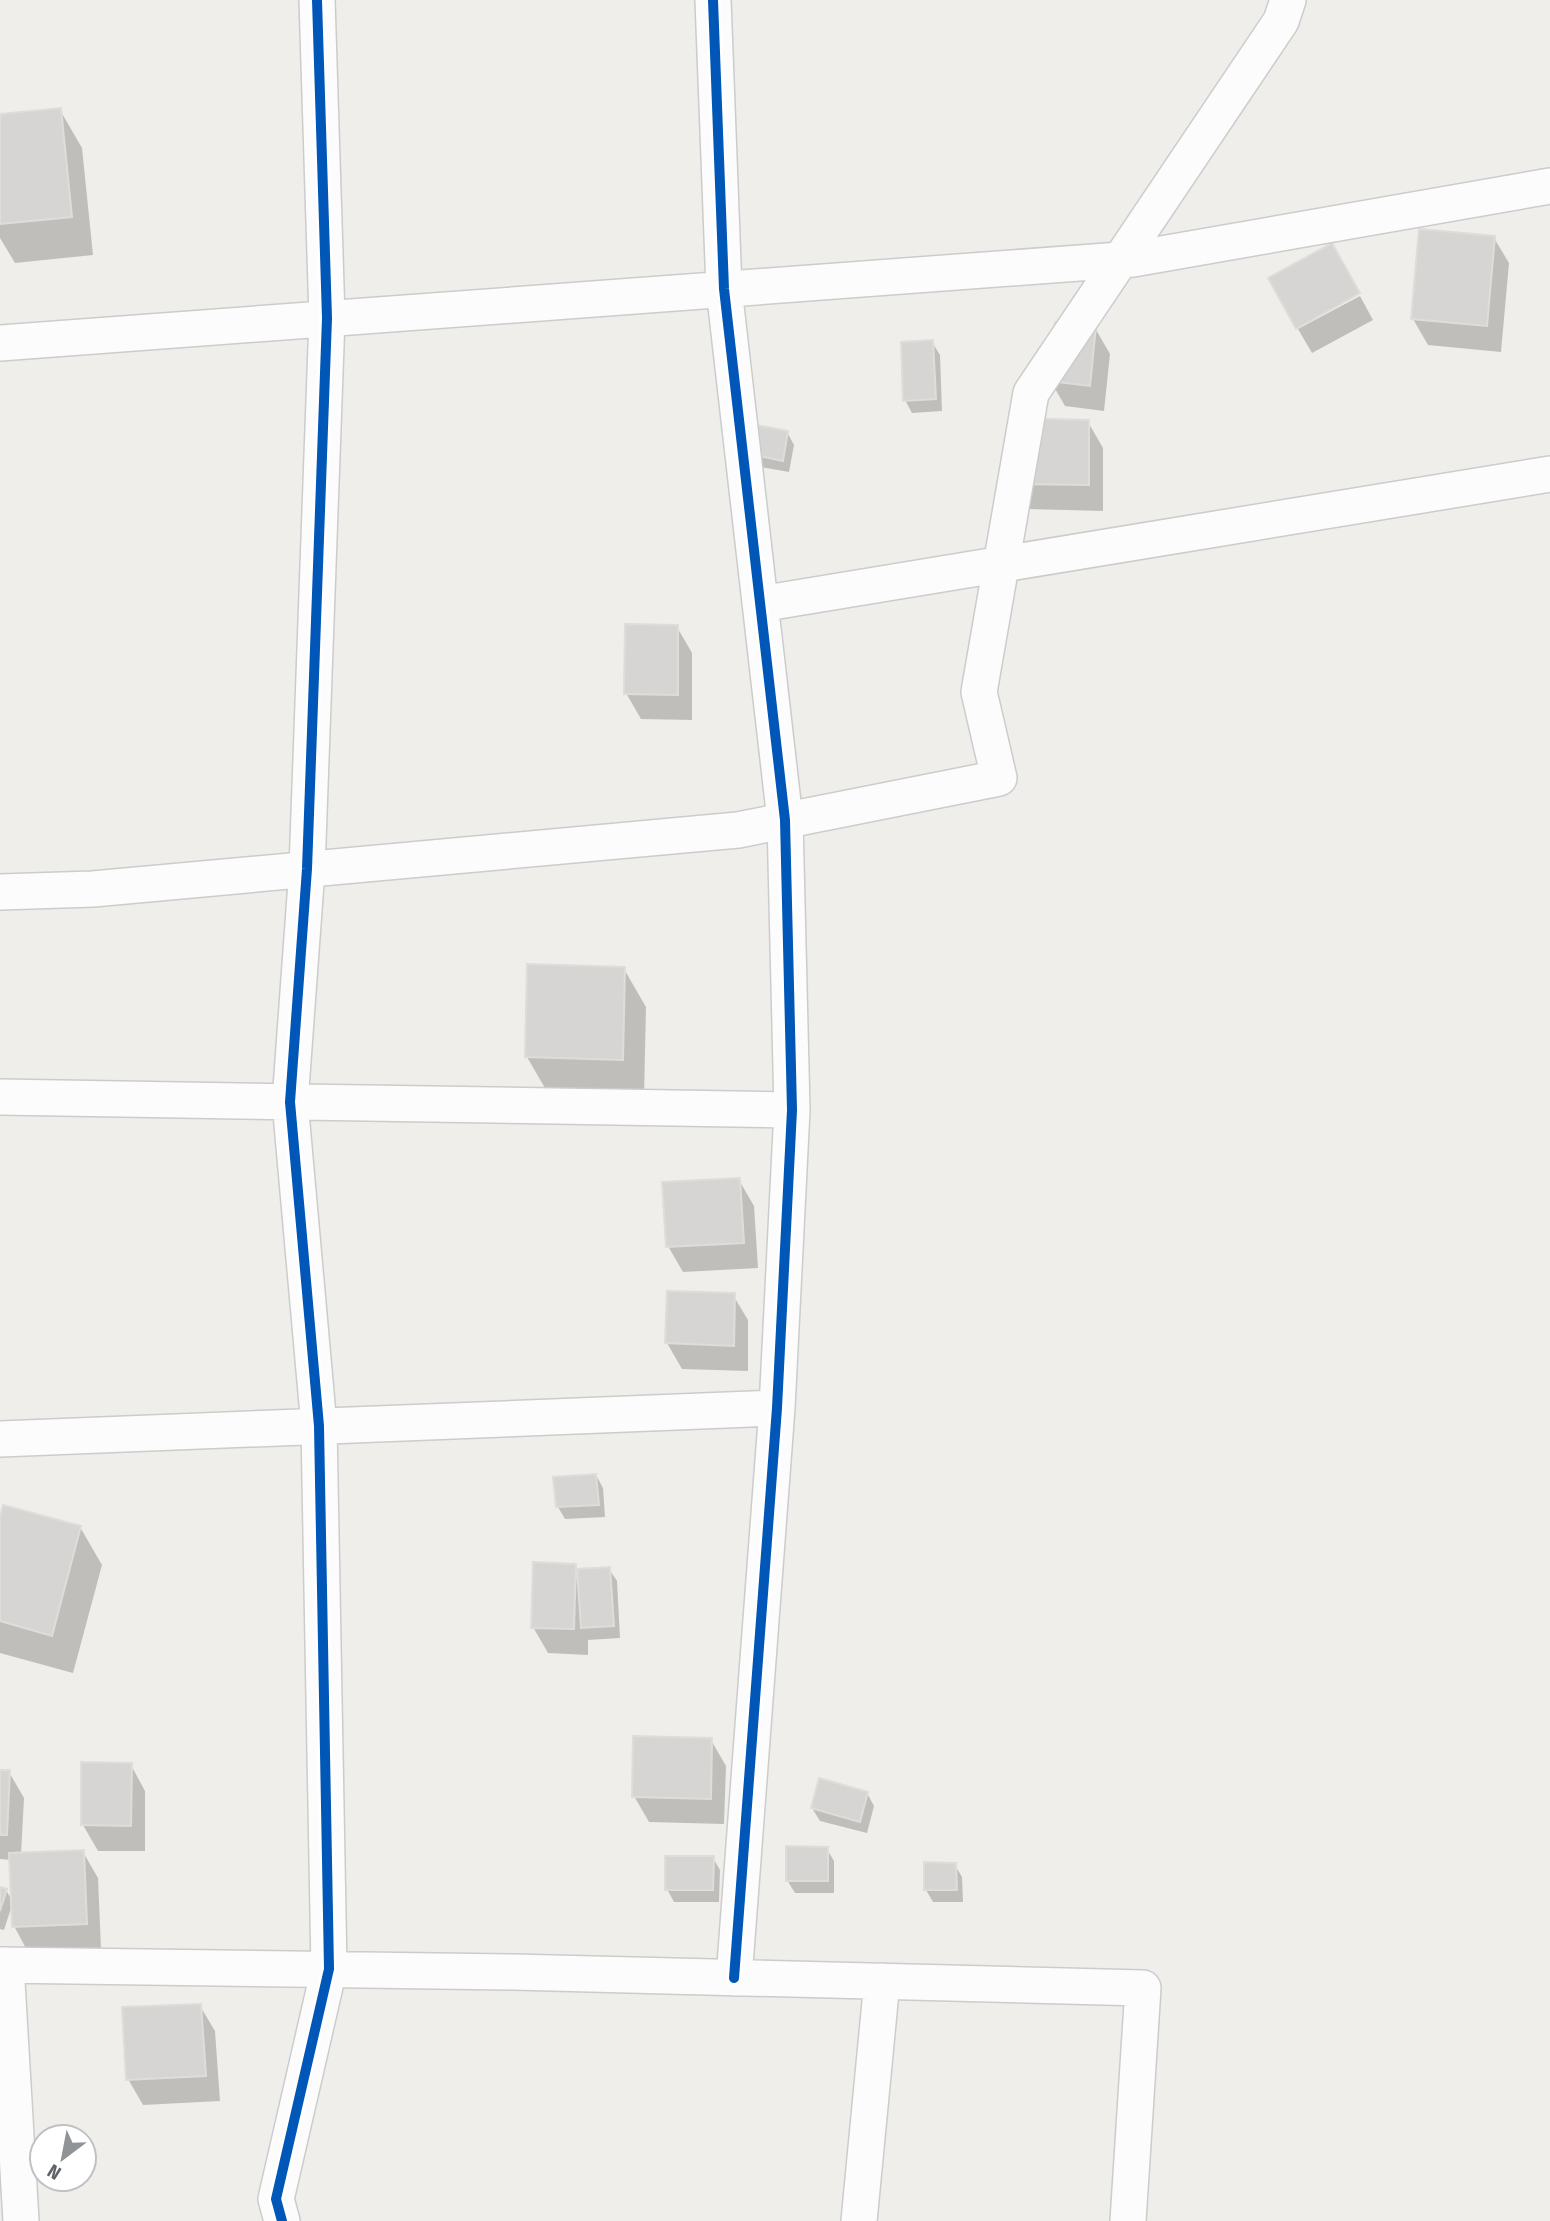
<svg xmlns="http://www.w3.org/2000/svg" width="1550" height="2221" font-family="'Fira Sans Condensed',sans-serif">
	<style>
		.shadow { fill: #0003 }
		.building { fill: #d6d5d3; stroke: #deddd9; stroke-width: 2 }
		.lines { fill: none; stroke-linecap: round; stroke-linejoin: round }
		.minor-casing { stroke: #cbcccc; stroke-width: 38 }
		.minor { stroke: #fdfcfc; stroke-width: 35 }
		.cycleway-casing { stroke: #fff; stroke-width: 15 }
		.cycleway { stroke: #0057b8; stroke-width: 10 }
	</style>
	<rect width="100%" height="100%" fill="#efeeea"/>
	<path class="shadow" d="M60,110L82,148L93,255L15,263L0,238V116Z
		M1494,238L1509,263L1501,352L1428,345L1413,319Z
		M1360,296L1373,320L1312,353L1298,329Z
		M1095,328L1110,354L1104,411L1065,406L1050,380Z
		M932,342L940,355L942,411L912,413L905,400Z
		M1088,422L1103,448V511L1028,509L1013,483Z
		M787,432L794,445L789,472L760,467L753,454Z
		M677,627L692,653V720L641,719L626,693Z
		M624,969L646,1007L644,1097L549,1095L527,1057Z
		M739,1180L754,1206L758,1268L683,1272L668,1246Z
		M733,1295L748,1320V1371L682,1369L667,1343Z
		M596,1475L603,1488L605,1517L565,1519L558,1507Z
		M0,1524L80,1527L102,1565L73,1673L0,1653Z
		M575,1565L578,1571L609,1569L617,1581L620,1638L588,1640V1655L548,1653L533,1627Z
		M711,1740L726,1766L724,1824L649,1822L634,1796Z
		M131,1765L145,1791V1851H98L83,1825Z
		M0,1771L9,1772L24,1798L21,1854L83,1852L98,1878L101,1949L28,1952L14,1926L12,1905L4,1930L0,1929V1889L6,1890L13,1902L11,1860L0,1859Z
		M867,1793L874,1806L867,1833L820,1821L812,1808Z
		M827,1849L834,1861V1893H795L787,1880Z
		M713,1858L720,1870L719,1902H674L667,1889Z
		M955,1865L962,1877L963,1902H933L926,1890Z
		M200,2006L215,2031L220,2101L143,2105L128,2079Z"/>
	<path class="building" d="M61,108L72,217L0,224V114Z
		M1419,229L1495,236L1487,326L1411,319Z
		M1332,243L1360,293L1296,329L1268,278Z
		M1055,322L1096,326L1090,386L1048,381Z
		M933,340L936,399L903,401L901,342Z
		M1012,418L1089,420V485L1012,484Z
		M756,425L788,431L783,461L751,454Z
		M625,624L678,625V695L624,694Z
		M527,964L625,967L623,1060L525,1057Z
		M740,1178L744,1243L666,1247L662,1182Z
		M667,1291L735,1293L734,1346L665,1343Z
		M596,1474L599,1505L556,1507L553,1477Z
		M3,1505L81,1526L52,1636L0,1621V1517Z
		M533,1562L576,1564L574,1629L531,1628Z
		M610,1567L614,1626L581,1628L577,1569Z
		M633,1736L712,1738L711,1799L632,1797Z
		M81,1762L132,1763L131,1826L81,1825Z
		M0,1770H10L7,1835H0Z
		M819,1778L868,1792L860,1822L811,1808Z
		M786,1846L828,1847V1881H786Z
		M84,1850L87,1924L12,1927L9,1853Z
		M665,1856H714L713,1890H665Z
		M924,1862L956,1863L957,1890H924Z
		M0,1887L7,1889L0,1911Z
		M201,2004L206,2076L126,2080L122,2007Z"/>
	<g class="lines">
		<defs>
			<path id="minor" d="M713,0L724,289L785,820L792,1110L777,1408L734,1978
				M0,343L1133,259L1550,186
				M760,604L1550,474
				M0,892L93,889L738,830L999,778L979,692L1031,393L1281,21L1288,0
				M0,1097L792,1110
				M0,1439L777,1408
				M0,1965L513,1972L1143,1988L1128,2221
				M6,1965L21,2221
				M282,2221L276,2199L329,1969L319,1426L290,1102L307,869L327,318L317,0
				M859,2221L882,1981"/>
		</defs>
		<use href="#minor" class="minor-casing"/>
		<use href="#minor" class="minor"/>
		<defs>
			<path id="cycleway" d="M713,0L724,289L785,820L792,1110L777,1408L734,1978
				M282,2221L276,2199L329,1969L319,1426L290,1102L307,869L327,318L317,0"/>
		</defs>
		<use href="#cycleway" class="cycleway-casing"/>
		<use href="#cycleway" class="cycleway"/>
	</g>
	<g transform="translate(63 2158) rotate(212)"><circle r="33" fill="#ffffff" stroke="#bfc1c3" stroke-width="2"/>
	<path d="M0-5L12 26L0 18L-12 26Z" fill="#919496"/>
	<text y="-10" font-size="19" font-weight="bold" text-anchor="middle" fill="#5f6368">N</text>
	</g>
</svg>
